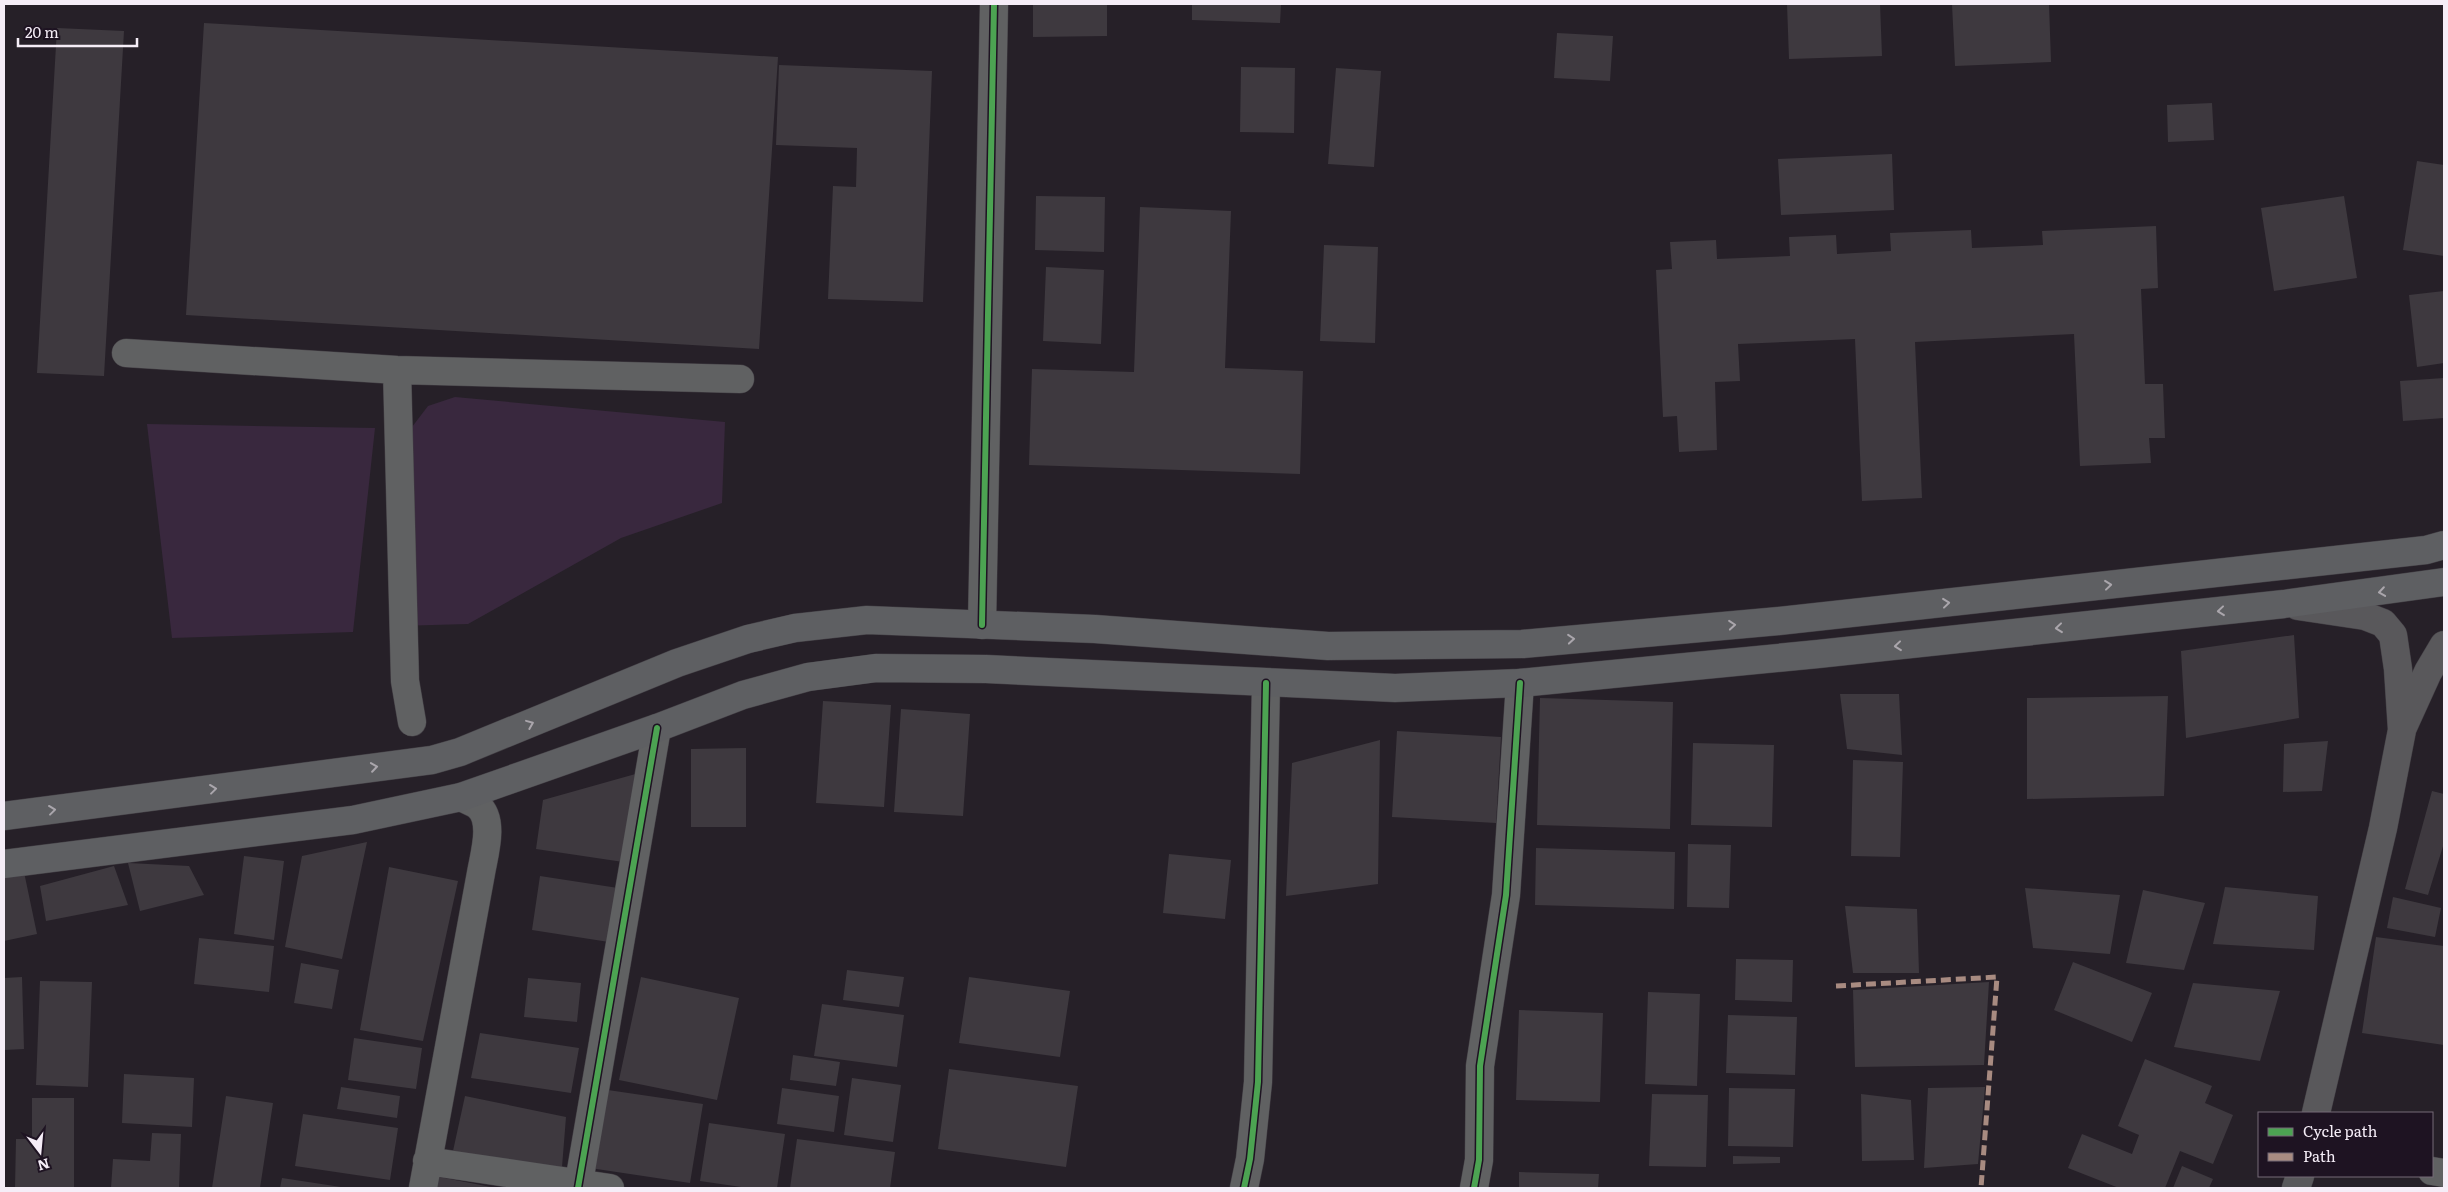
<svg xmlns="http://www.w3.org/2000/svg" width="2448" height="1192" font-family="Literata,serif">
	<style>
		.green { fill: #39283e }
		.building { fill: #3e393f }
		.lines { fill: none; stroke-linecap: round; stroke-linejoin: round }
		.minor-casing { stroke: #423e44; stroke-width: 29 }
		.major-casing { stroke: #423e44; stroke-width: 29 }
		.highway-casing { stroke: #423e44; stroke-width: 29 }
		.minor { stroke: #606162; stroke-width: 28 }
		.major { stroke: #59585b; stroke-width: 28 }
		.highway { stroke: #5e5f62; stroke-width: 28 }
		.quiet { stroke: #a88b81; stroke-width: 5; stroke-dasharray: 10 5; stroke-linecap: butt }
		.cycleway-casing { stroke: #1e1322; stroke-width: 9 }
		.cycleway { stroke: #4ca352; stroke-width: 6 }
		.oneway { stroke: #aaa6ac }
	</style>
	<rect width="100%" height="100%" fill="#262028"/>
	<path class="green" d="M455,397L725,422L722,503L621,538L468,624L397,626L412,427L428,406Z
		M147,424L375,428L353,632L172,638Z"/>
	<path class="building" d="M1033,4H1107V36L1033,37Z
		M1192,4H1281L1280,23L1192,20Z
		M1787,4H1880L1882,56L1789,59Z
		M1952,4H2049L2051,62L1955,66Z
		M204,23L778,57L759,349L186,315Z
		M57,28L124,31L104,376L37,373Z
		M1557,33L1613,36L1610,81L1554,78Z
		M779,65L932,71L923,302L828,299L833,186L856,187L857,148L776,145Z
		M1241,67L1295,68L1294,133L1240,132Z
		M1336,68L1381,71L1374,167L1328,164Z
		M2212,103L2214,140L2168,142L2167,105Z
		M1892,154L1894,210L1781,215L1778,159Z
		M2417,161L2444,165V256L2403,250Z
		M1036,196L1105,197L1104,252L1035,250Z
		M2344,196L2357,278L2274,291L2261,208Z
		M1140,207L1231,211L1225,368L1303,371L1300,474L1029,465L1032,369L1134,372Z
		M2156,226L2158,288L2141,289L2145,384H2163L2165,438H2149L2151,463L2080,466L2074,334L1915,342L1922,498L1862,501L1855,339L1738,344L1740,381L1715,382L1717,450L1679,452L1677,416L1663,417L1656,270L1672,269L1670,242L1716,240L1717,259L1790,256L1789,237L1836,235L1837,254L1891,251L1890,233L1971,230L1972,248L2043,245L2042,231Z
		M1324,245L1378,247L1375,343L1320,341Z
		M1046,267L1104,270L1101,344L1043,341Z
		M2444,291V363L2417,367L2409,295Z
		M2444,378V418L2403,421L2400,381Z
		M2294,635L2299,718L2186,738L2181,651Z
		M1840,694H1899L1902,755L1847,749Z
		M2168,696L2164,796L2027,799V698Z
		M1540,698L1673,702L1670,829L1537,825Z
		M823,701L891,705L884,807L816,803Z
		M901,709L970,714L963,816L894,812Z
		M1397,731L1501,737L1496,823L1392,817Z
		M1380,740L1378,884L1286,896L1292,763Z
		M2328,741L2322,791L2283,792L2284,744Z
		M1693,743L1774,745L1772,827L1691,825Z
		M746,748V827H691V749Z
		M1853,760L1903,762L1900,857L1851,856Z
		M639,773L630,863L536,849L543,800Z
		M2432,791L2444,794V843L2428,895L2405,889Z
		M367,842L342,959L285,947L302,856Z
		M1688,844L1731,845L1729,908L1687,907Z
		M1536,848L1675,852L1674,909L1535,905Z
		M1169,854L1231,860L1225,919L1163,913Z
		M244,856L284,861L274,940L234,934Z
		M128,863L189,866L204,895L140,911Z
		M114,866L128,905L46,921L40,886Z
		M389,867L458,881L423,1041L360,1030Z
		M24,872L37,934L4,941V876Z
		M540,876L618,888L609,942L532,930Z
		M2225,887L2318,896L2314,950L2213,944Z
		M2025,888L2120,895L2110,954L2033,948Z
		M2143,890L2205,903L2184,970L2126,963Z
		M2393,897L2441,908L2435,937L2387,928Z
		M1845,906L1917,909L1919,973H1853Z
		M2376,937L2444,946V1045L2362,1033Z
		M199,938L274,946L269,992L194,984Z
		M1736,959L1793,960L1792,1002L1735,1000Z
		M2073,962L2152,993L2132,1042L2054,1010Z
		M301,963L339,970L332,1009L294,1003Z
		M847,970L904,977L899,1007L843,1000Z
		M22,977L24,1049L4,1050V978Z
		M641,977L739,998L717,1100L619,1080Z
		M969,977L1070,991L1060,1057L959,1043Z
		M528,978L581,983L577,1022L524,1017Z
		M40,981L92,982L88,1087L36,1085Z
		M1989,982L1984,1065L1855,1067L1853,990Z
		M2193,983L2280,991L2260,1061L2174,1047Z
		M1648,992L1700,994L1697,1086L1645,1084Z
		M822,1004L904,1015L897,1067L814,1056Z
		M1519,1010L1603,1013L1600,1102L1516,1100Z
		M1728,1015L1797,1017L1795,1075L1726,1073Z
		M480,1033L579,1048L571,1093L471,1078Z
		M354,1038L422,1048L416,1089L348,1080Z
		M793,1055L840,1062L836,1086L790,1080Z
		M2145,1059L2212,1086L2205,1103L2233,1115L2213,1164L2180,1151L2165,1188H2119L2068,1168L2082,1134L2132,1154L2139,1135L2118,1126Z
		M949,1069L1078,1086L1066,1167L938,1149Z
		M124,1074L194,1078L192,1127L122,1123Z
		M852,1078L901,1085L893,1142L844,1135Z
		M341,1087L400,1096L397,1118L337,1109Z
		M1985,1087L1978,1164L1924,1168L1928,1088Z
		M782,1088L839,1096L834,1132L777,1124Z
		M1729,1088L1795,1089L1793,1147L1728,1146Z
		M601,1089L703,1104L690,1183L590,1168Z
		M1652,1094L1708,1095L1706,1167L1649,1166Z
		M1861,1094L1911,1100L1914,1160L1862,1161Z
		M226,1096L273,1103L260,1188H212Z
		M465,1096L566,1117L562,1167L453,1151Z
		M32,1098H74V1188H15L16,1139H32Z
		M303,1114L398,1128L390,1180L295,1166Z
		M709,1123L785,1134L777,1188H748L700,1181Z
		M152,1133L181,1134L179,1188H111L113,1159L150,1161Z
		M797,1139L895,1152L890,1188H790Z
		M1733,1156L1780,1157V1163L1733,1164Z
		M2182,1166L2213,1179L2209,1188H2173Z
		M1519,1172L1599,1174L1598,1188H1519Z
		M429,1175L491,1187V1188H426Z
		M282,1178L341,1187V1188H280Z"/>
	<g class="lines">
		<defs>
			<path id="minor" d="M126,353L397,370L740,379
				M397,370L405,681L412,722
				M982,625L994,4
				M427,1161L610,1188
				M2432,1171L2444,1173
				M423,1188L481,873C484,855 495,820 478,806C473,802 466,800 461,797
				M578,1188L657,728
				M1244,1188L1250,1159L1258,1082L1266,683
				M1474,1188L1479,1160L1480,1066L1506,895L1520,683"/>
			<path id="major" d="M2298,606L2365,616L2383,623L2393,635L2398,669L2402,730L2383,828L2316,1113
				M2403,727L2428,672L2444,645
				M2296,1188L2300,1176"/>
			<path id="highway" d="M4,816L432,760L460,752L677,663L748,639L795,628L867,620L1095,629L1328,646L1522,644L1779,621L2426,550L2444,545
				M4,864L353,820L461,797L657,728L743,695L808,677L876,668L986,669L1395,688L1520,683L1818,654L2284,604L2444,582"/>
		</defs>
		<use href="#minor" class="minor-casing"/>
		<use href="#major" class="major-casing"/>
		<use href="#highway" class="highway-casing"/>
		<use href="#minor" class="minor"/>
		<use href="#major" class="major"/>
		<use href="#highway" class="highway"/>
		<path class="quiet" d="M1836,986L1997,977L1981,1188"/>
		<defs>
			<path id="cycleway" d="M982,625L994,4
				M578,1188L657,728
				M1244,1188L1250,1159L1258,1082L1266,683
				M1474,1188L1479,1160L1480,1066L1506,895L1520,683"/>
		</defs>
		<use href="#cycleway" class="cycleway-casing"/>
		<use href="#cycleway" class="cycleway"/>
	</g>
	<defs><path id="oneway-chevron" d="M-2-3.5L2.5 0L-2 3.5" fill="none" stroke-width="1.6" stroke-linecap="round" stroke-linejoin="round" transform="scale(1.25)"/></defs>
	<g class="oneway">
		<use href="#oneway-chevron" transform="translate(2108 585) rotate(-6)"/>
		<use href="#oneway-chevron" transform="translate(2382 592) rotate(172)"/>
		<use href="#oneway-chevron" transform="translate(1946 603) rotate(-6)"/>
		<use href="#oneway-chevron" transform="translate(2221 611) rotate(174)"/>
		<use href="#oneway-chevron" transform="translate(1732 625) rotate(-5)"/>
		<use href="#oneway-chevron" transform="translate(2059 628) rotate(174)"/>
		<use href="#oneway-chevron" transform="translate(1571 639) rotate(-5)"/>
		<use href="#oneway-chevron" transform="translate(1898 646) rotate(174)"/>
		<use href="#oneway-chevron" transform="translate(530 724) rotate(-22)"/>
		<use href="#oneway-chevron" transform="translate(374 767) rotate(-8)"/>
		<use href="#oneway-chevron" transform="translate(213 789) rotate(-7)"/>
		<use href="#oneway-chevron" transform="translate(52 810) rotate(-7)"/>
	</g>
	<rect width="2448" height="1192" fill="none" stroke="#f5edf7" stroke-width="10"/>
	<rect x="2258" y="1112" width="175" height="65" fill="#1e1322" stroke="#746a77"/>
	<rect x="2268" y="1128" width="25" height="8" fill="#4ca352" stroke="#746a77"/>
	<text x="2303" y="1137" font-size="15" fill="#f5edf7">Cycle path</text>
	<rect x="2268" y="1153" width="25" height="8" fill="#a88b81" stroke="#746a77"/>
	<text x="2303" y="1162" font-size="15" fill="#f5edf7">Path</text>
	<g transform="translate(40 1152) rotate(164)" stroke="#1e1322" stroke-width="4" paint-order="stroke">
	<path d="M0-4L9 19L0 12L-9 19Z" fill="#f5edf7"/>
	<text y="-8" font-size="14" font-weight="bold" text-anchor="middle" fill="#f5edf7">N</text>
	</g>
	<path d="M18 38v8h119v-8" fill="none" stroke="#f5edf7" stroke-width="2.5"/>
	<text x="25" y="38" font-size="15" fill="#f5edf7" stroke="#1e1322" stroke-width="4" paint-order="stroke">20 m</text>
</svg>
